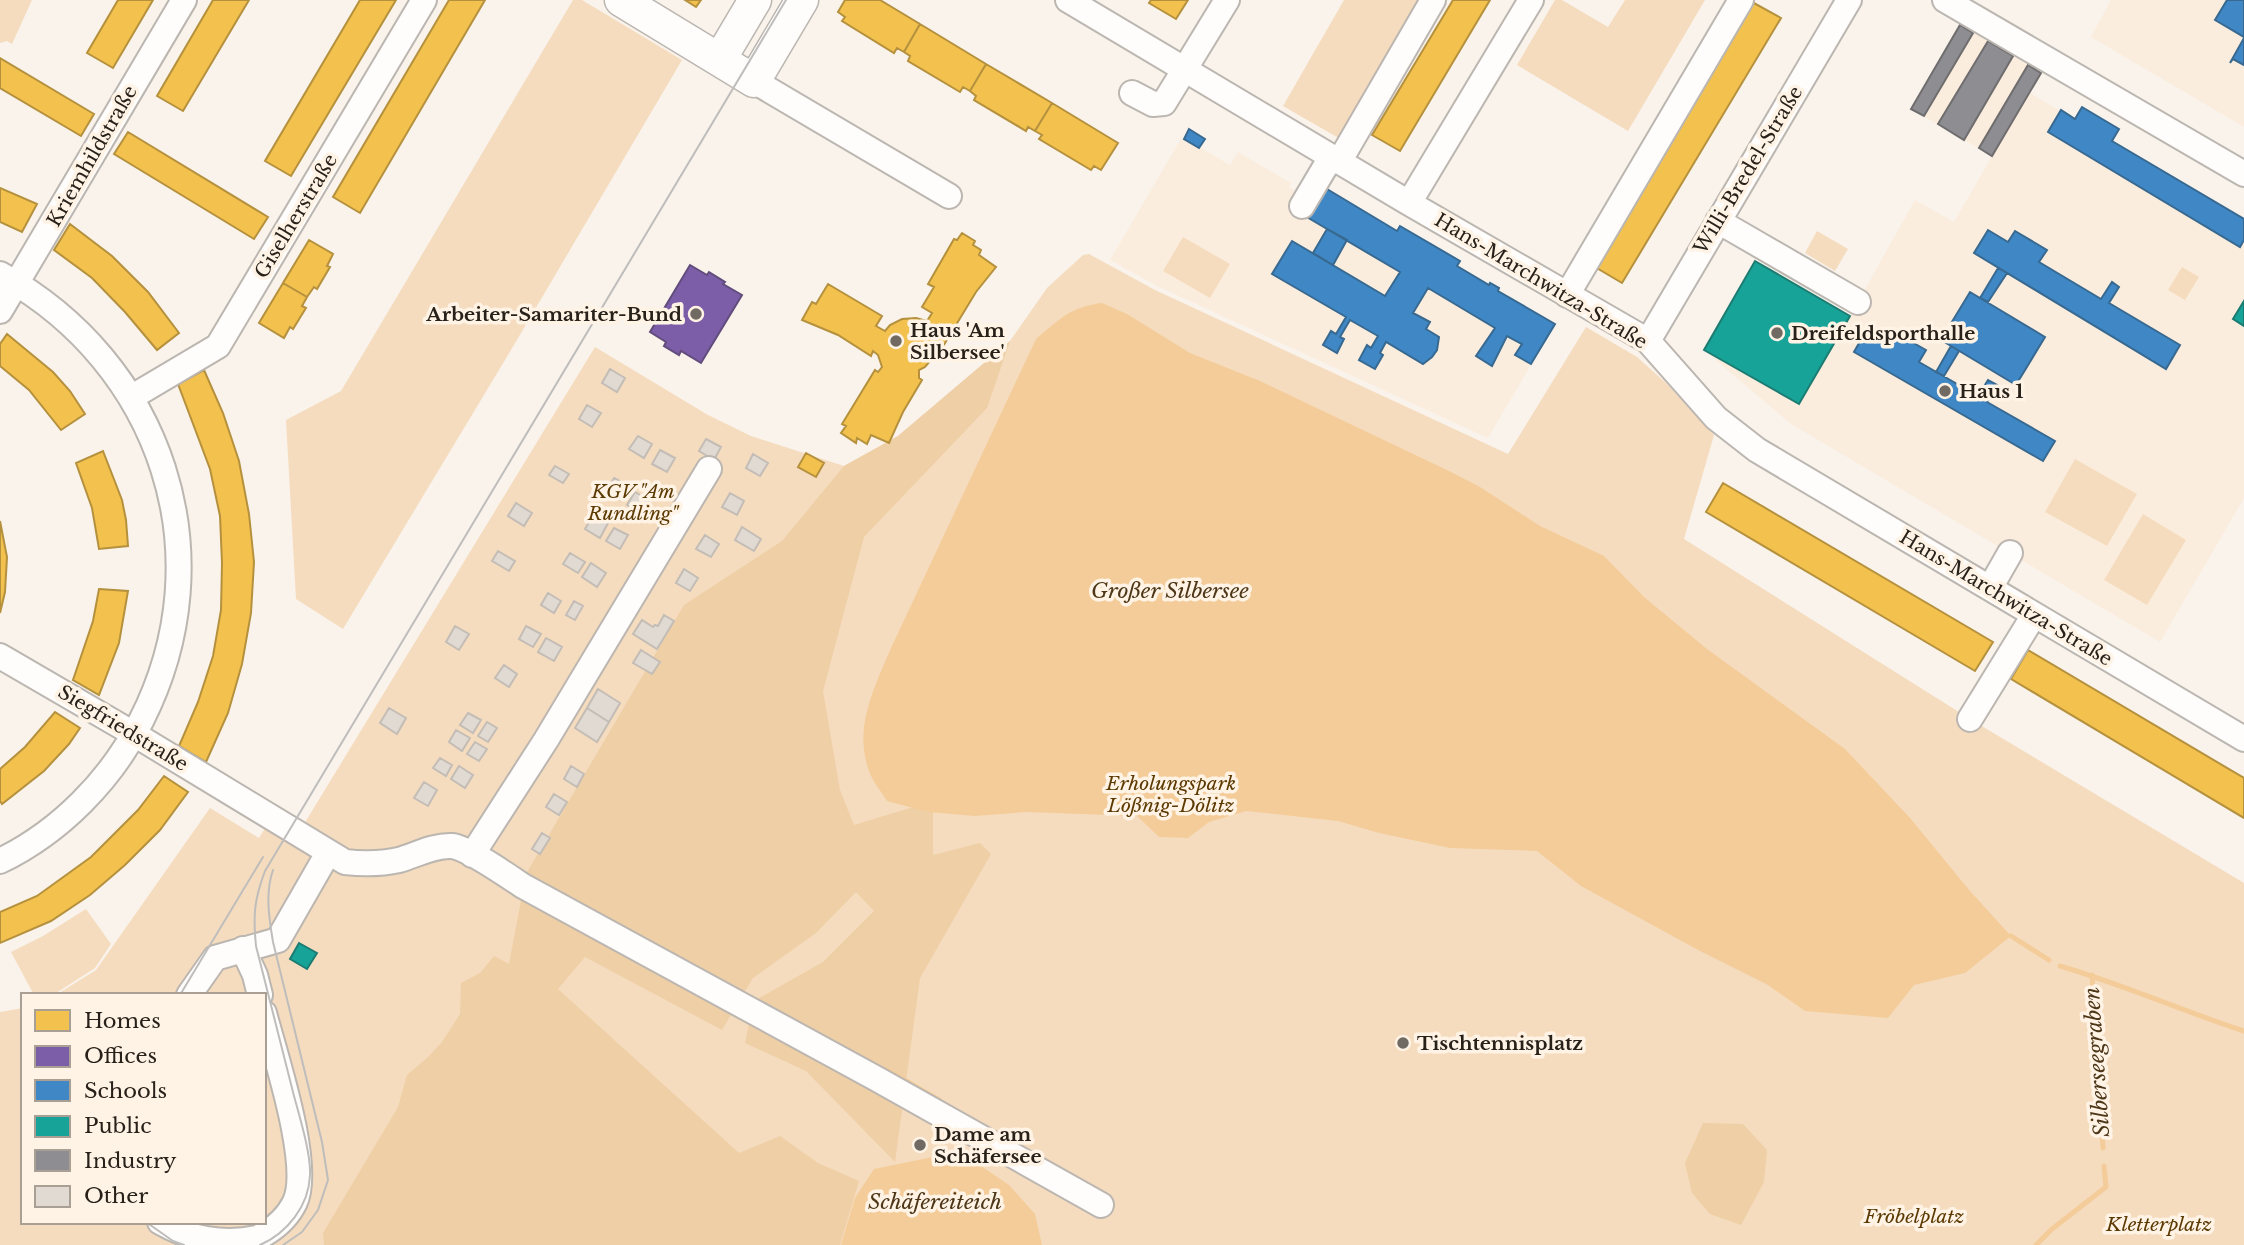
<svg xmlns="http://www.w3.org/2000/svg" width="2244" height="1245" font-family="'Libre Baskerville',serif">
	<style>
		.built { fill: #fbeddd }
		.green { fill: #f5dcbe }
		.forest { fill: #efcfa6 }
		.water { fill: #f4cc99 }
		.homes { fill: #f2c14e; stroke: #b5913e; stroke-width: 2 }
		.offices { fill: #7b5ea7; stroke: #624c7c; stroke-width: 2 }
		.schools { fill: #3f88c5; stroke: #386991; stroke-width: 2 }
		.public { fill: #17a398; stroke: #1c7c72; stroke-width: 2 }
		.industry { fill: #8d8d92; stroke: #6f6d6e; stroke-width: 2 }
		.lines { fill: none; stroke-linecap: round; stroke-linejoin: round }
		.stream { stroke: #f4cc99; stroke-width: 5 }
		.building { fill: #e1dad3; stroke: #c3bdb6; stroke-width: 2 }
		.minor-casing { stroke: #bcb6b0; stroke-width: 28 }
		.major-casing { stroke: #bcb6b0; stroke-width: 35 }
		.minor { stroke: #fefdfc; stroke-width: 24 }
		.major { stroke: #fefdfc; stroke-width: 32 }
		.tram { stroke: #bfbdbb; stroke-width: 2 }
		.poi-dot { fill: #716a63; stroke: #fff3e6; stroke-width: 2.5 }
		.labels { text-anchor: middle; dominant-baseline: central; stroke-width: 7; stroke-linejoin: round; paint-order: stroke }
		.street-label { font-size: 19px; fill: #282119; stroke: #fff3e6 }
		.poi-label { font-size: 19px; font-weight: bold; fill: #282119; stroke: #fff3e6; text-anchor: start }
		.park-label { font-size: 19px; font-style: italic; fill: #5b3900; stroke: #fff3e6 }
		.water-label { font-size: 21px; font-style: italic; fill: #4d3718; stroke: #fff3e6 }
	</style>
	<rect width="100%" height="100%" fill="#f9f3ec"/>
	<path class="built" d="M2111,0H2244V127L2091,37Z
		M1960,25L2041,73L2030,93L2244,219V498L2160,642L1791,424L1704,350L1755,261L1850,316L1915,200L1954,222L1992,156L1911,109Z
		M1182,137L1230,165L1238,152L1291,183L1289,187L1302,195L1322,186L1555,324L1488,438L1157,286L1110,260Z"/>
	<path class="green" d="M0,0H32L12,44L7,41L0,43Z
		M573,0H582L682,60L511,350L343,629L296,599L286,420L341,391Z
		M1344,0H1433L1349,144L1283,106Z
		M1555,0H1562L1608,27L1625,0H1705L1628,131L1517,65Z
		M1817,231L1848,249L1835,271L1805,253Z
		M1183,237L1230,264L1210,298L1163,271Z
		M1089,254L1155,290L1508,454L1586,327L1637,357L1666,383L1714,435L1684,539L1970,719L2244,883V1245H0V1012L23,1008V1222H264V995H56L96,970L210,808L259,838L271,818L304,824L595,347L708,415L751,436L844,466L898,436L1010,341L1047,288L1083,255Z
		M2182,267L2199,277L2185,300L2168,290Z
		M2075,459L2137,494L2107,546L2045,512Z
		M2143,514L2186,540L2147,605L2104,580Z
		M86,909L111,944L95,968L53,995H34L11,952L43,936Z"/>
	<path class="forest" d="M1010,341L987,408L864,537L823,691L840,790L854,825L933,801V855L980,843L991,854L920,978L895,1162L806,1071L745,1043L754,1001L823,962L874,911L856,892L816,933L753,978L722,1030L585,957L558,989L739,1153L780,1136L818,1163L859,1181L840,1245H324L323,1233L398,1107L407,1075L427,1058L442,1042L460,1014L461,983L480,973L494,956L509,964L526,874L684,605L782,541L844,466L898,436Z
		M1703,1123L1743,1124L1767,1150L1764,1182L1741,1225L1710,1214L1692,1193L1685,1163Z"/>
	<path class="water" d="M1102,303L1127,314L1190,353L1260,381L1451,472L1480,487L1540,526L1604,556L1644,597L1707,649L1845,749L1910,818L1970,891L2011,936L1965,973L1914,985L1888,1018L1805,1011L1768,985L1700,951L1581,886L1537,851L1450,848L1379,833L1338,821L1246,811L1209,822L1188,838L1159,837L1137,816L1026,812L975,816L928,812L887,801C881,791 871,780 868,768C854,726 875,686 891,648L1036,339C1060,319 1070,307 1102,303Z
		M933,1157L981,1166L1009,1185L1035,1214L1042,1245H841L855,1198L874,1169Z"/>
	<path class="homes" d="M118,0H153L113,68L87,53Z
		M213,0H249L183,111L157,96Z
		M360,0H396L291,176L265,161Z
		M449,0H485L360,213L333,197Z
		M685,0H701L696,7Z
		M845,0H880L920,24L904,52L897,48L894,53L842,21L845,17L838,12Z
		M1151,0H1188L1176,19L1149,3Z
		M1453,0H1490L1400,151L1372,135Z
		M1752,2L1781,18L1622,283L1595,267Z
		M920,24L986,64L970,91L963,87L960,92L908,61L910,56L904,52Z
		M0,58L94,114L81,136L0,88Z
		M986,64L1052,103L1035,131L1028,127L1026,131L974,100L976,96L970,91Z
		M1052,103L1118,143L1101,170L1094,166L1091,170L1039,139L1042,135L1035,131Z
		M128,132L268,217L254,239L114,154Z
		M0,188L37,204L22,232L0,222Z
		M70,224L112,256L148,292L179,333L157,350L125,312L92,278L54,250Z
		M962,233L975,241L973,245L981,250L979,255L996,267L976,292L942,348L938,346L931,348V360L925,367L919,370V378L922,380L903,412L889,443L871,435L867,444L857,438L856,443L841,433L846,426L842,424L875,370L878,372L882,367L878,355L873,351L871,356L838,335L802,320L812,302L816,304L828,284L882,316L876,326L885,331L890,325L902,319L916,318L927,321L932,313L922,307L934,287L928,284L954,239L957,240Z
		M309,240L333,254L327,266L330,267L317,289L314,287L307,297L283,283Z
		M283,283L307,297L302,306L306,308L293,329L290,327L284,338L259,323Z
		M7,334L53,372L70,391L85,414L61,430L29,390L0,366V344Z
		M204,370L223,413L239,461L249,514L254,562L251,613L242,664L228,713L206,762L179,746L198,702L213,656L221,610L222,563L220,516L210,469L178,384Z
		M103,451L122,500L126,520L128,546L99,549L92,508L76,463Z
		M806,453L824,463L816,477L798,467Z
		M1723,483L1993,642L1975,671L1706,512Z
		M0,521L7,557L5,592L0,613Z
		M99,589L128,591L119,643L99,695L73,680L93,621Z
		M2028,650L2244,778V818L2011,679Z
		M55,712L80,728L69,744L44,771L2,804L0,801V769L25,747Z
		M164,776L188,792L160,830L125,865L90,895L51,921L0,943V912L37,896L91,857L138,810Z"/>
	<path class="offices" d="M690,265L707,275L709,272L725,282L723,284L742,295L701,363L681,351L679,355L664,346L666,342L650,332Z"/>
	<path class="schools" d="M2227,0H2244V37L2215,20Z
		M2244,38V65L2233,59L2230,63Z
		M2082,107L2119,129L2112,141L2244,219V240L2240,247L2048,132L2061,110L2075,119Z
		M1189,129L1205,139L1199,148L1184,139Z
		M1322,186L1397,231L1400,226L1460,261L1457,266L1489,285L1490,283L1499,288L1498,291L1555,324L1531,364L1515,355L1522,344L1507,336L1492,366L1476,356L1495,328L1428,288L1413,313L1430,322L1426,329L1439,337L1437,350L1432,357L1423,364L1386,342L1380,353L1383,355L1375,369L1359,360L1367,345L1371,348L1378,336L1350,320L1340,337L1344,339L1337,353L1323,345L1331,331L1336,334L1346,317L1272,274L1292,241L1385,296L1400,272L1305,216Z
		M1327,229L1347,240L1333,265L1313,253Z
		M1988,230L2008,242L2015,231L2047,250L2039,262L2101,299L2112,282L2119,287L2109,303L2180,345L2166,369L1974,253Z
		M1998,268L2007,273L1988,302L1980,298Z
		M1970,292L2045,337L2016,385L1941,340Z
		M1867,329L1888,341L1894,332L1926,350L1919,362L1978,396L1988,380L1997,385L1987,402L2055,441L2043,461L1854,352Z
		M1951,346L1959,351L1944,376L1936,372Z"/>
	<path class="public" d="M1755,261L1850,316L1799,404L1704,350Z
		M2244,301V326L2233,319Z
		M299,943L317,953L307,969L290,959Z"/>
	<path class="industry" d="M1960,25L1973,33L1924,116L1911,109Z
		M1988,41L2013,56L1964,140L1938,124Z
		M2028,65L2041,73L1992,156L1979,148Z"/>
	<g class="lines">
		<path class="stream" d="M2011,936L2049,960
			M2060,966C2122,984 2182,1011 2244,1031
			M2092,975L2103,1148
			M887,1070L939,1100
			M2036,1245L2052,1229L2106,1187L2104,1166"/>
	</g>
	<path class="building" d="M610,369L625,378L617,392L602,383Z
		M587,405L601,413L592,427L579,419Z
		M638,436L652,444L644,458L629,449Z
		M706,439L721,447L714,460L699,451Z
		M660,450L675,458L667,472L652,464Z
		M753,454L768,463L760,476L746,468Z
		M555,466L569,474L563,483L549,475Z
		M614,478L629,486L620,500L606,492Z
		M635,492L649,500L641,513L627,505Z
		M730,493L744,501L737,515L722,507Z
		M516,503L532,513L524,526L508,516Z
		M594,514L608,523L600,538L585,529Z
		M742,527L761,539L754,551L735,540Z
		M614,528L628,535L620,549L606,541Z
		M705,535L719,544L711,557L696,549Z
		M498,551L515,561L509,571L492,561Z
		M570,553L585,562L578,573L563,564Z
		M591,563L606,573L597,587L582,577Z
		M684,569L698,578L690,591L676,583Z
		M548,593L561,601L554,613L541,605Z
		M574,601L583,606L575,620L566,615Z
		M664,615L674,621L657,649L633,634L642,620L653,627L655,625L658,626Z
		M455,626L469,634L459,650L446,642Z
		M526,626L541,634L533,647L519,639Z
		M546,638L562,647L554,661L538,652Z
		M641,650L660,662L652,674L633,663Z
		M504,665L517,674L509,687L495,678Z
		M598,689L620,703L609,722L587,708Z
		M389,708L406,718L397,734L380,723Z
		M587,708L609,722L597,742L575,728Z
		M468,713L481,720L473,733L460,725Z
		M487,722L497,728L488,742L478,736Z
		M456,730L470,738L462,751L449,742Z
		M475,742L487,749L479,761L467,754Z
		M440,758L452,765L446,776L433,768Z
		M459,766L473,775L465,788L451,779Z
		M571,766L584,774L577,787L564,779Z
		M424,782L437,790L428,806L414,798Z
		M554,794L567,802L559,815L546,807Z
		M542,833L550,838L540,854L532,849Z"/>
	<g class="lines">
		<defs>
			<path id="minor" d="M1068,0L1409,203L1648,341L1716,418L1757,450L2244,739
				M1945,0L2244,174
				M754,81L949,196
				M1132,93L1153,104L1164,103L1227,0
				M1339,162L1433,0
				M1409,203L1531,0
				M1302,206L1331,157
				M1718,221L1858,302
				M0,274C162,363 226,555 141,721C111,780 60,832 0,861
				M1567,295L1741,0
				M0,311L184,0
				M1648,341L1849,0
				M132,397L218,346L424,0
				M1990,588L2010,553
				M0,656L134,734L345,862C363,864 381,864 399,860C416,855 434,845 452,846C468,848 508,876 523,886L877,1079L1101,1205
				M1970,719L2034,615
				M472,855L546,740L709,469
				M243,949L255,975L260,995
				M189,995L215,958L278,940L328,853
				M160,1222C189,1239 224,1245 257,1238C273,1230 287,1219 295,1202C312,1165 275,1055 264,1013"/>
			<path id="major" d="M621,0L754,81L802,0
				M720,59L755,0"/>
		</defs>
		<use href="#minor" class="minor-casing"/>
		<use href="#major" class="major-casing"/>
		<use href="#minor" class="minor"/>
		<use href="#major" class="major"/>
		<path class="tram" d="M273,870C265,893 269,918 273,942L322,1142L328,1180L318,1210L302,1232L283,1245
			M180,995L263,857
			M146,1222L173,1241L184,1245
			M260,1245C287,1233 309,1206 310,1175C311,1154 300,1118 294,1096C281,1046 269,996 256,946C253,916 254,900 265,871L786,0"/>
	</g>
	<g class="poi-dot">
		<circle cx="696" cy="314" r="7"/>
		<circle cx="1777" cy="333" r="7"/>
		<circle cx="896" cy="341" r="7"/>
		<circle cx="1945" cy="391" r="7"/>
		<circle cx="1403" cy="1043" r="7"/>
		<circle cx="920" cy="1145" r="7"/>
	</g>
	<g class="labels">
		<g class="street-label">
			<text transform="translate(92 156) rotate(-60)">Kriemhildstraße</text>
			<text transform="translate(1748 170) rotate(-59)">Willi-Bredel-Straße</text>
			<text transform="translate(296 216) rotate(-59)">Giselherstraße</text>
			<text transform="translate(1541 281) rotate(31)">Hans-Marchwitza-Straße</text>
			<text transform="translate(2006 598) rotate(31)">Hans-Marchwitza-Straße</text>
			<text transform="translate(123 728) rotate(31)">Siegfriedstraße</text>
		</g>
		<g class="poi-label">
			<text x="682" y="314" text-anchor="end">Arbeiter-Samariter-Bund</text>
			<text x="910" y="330">Haus 'Am<tspan x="910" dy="22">Silbersee'</tspan></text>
			<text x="1791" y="333">Dreifeldsporthalle</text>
			<text x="1959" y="391">Haus 1</text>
			<text x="1417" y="1043">Tischtennisplatz</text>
			<text x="934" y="1134">Dame am<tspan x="934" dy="22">Schäfersee</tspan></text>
		</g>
		<g class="park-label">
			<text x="633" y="491">KGV "Am<tspan x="633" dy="22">Rundling"</tspan></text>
			<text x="1171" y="783">Erholungspark<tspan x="1171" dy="22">Lößnig-Dölitz</tspan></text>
			<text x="1914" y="1216">Fröbelplatz</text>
			<text x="2159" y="1224">Kletterplatz</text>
		</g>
		<g class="water-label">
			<text x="1170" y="591">Großer Silbersee</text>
			<text transform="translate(2097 1062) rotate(-94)">Silberseegraben</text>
			<text x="935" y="1202">Schäfereiteich</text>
		</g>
	</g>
	<rect x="21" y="993" width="245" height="231" fill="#fff3e6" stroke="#a99f94" stroke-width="2"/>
	<rect x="35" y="1010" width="35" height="21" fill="#f2c14e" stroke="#a99f94" stroke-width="2"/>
	<text x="84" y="1028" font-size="21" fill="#282119">Homes</text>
	<rect x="35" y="1046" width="35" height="21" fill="#7b5ea7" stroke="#a99f94" stroke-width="2"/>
	<text x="84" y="1063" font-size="21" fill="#282119">Offices</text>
	<rect x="35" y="1080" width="35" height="21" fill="#3f88c5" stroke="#a99f94" stroke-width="2"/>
	<text x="84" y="1098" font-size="21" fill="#282119">Schools</text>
	<rect x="35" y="1116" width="35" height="21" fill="#17a398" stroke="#a99f94" stroke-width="2"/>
	<text x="84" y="1133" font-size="21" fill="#282119">Public</text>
	<rect x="35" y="1150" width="35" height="21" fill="#8d8d92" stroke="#a99f94" stroke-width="2"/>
	<text x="84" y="1168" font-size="21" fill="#282119">Industry</text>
	<rect x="35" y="1186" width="35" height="21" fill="#e1dad3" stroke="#a99f94" stroke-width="2"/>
	<text x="84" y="1203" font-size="21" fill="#282119">Other</text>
</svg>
